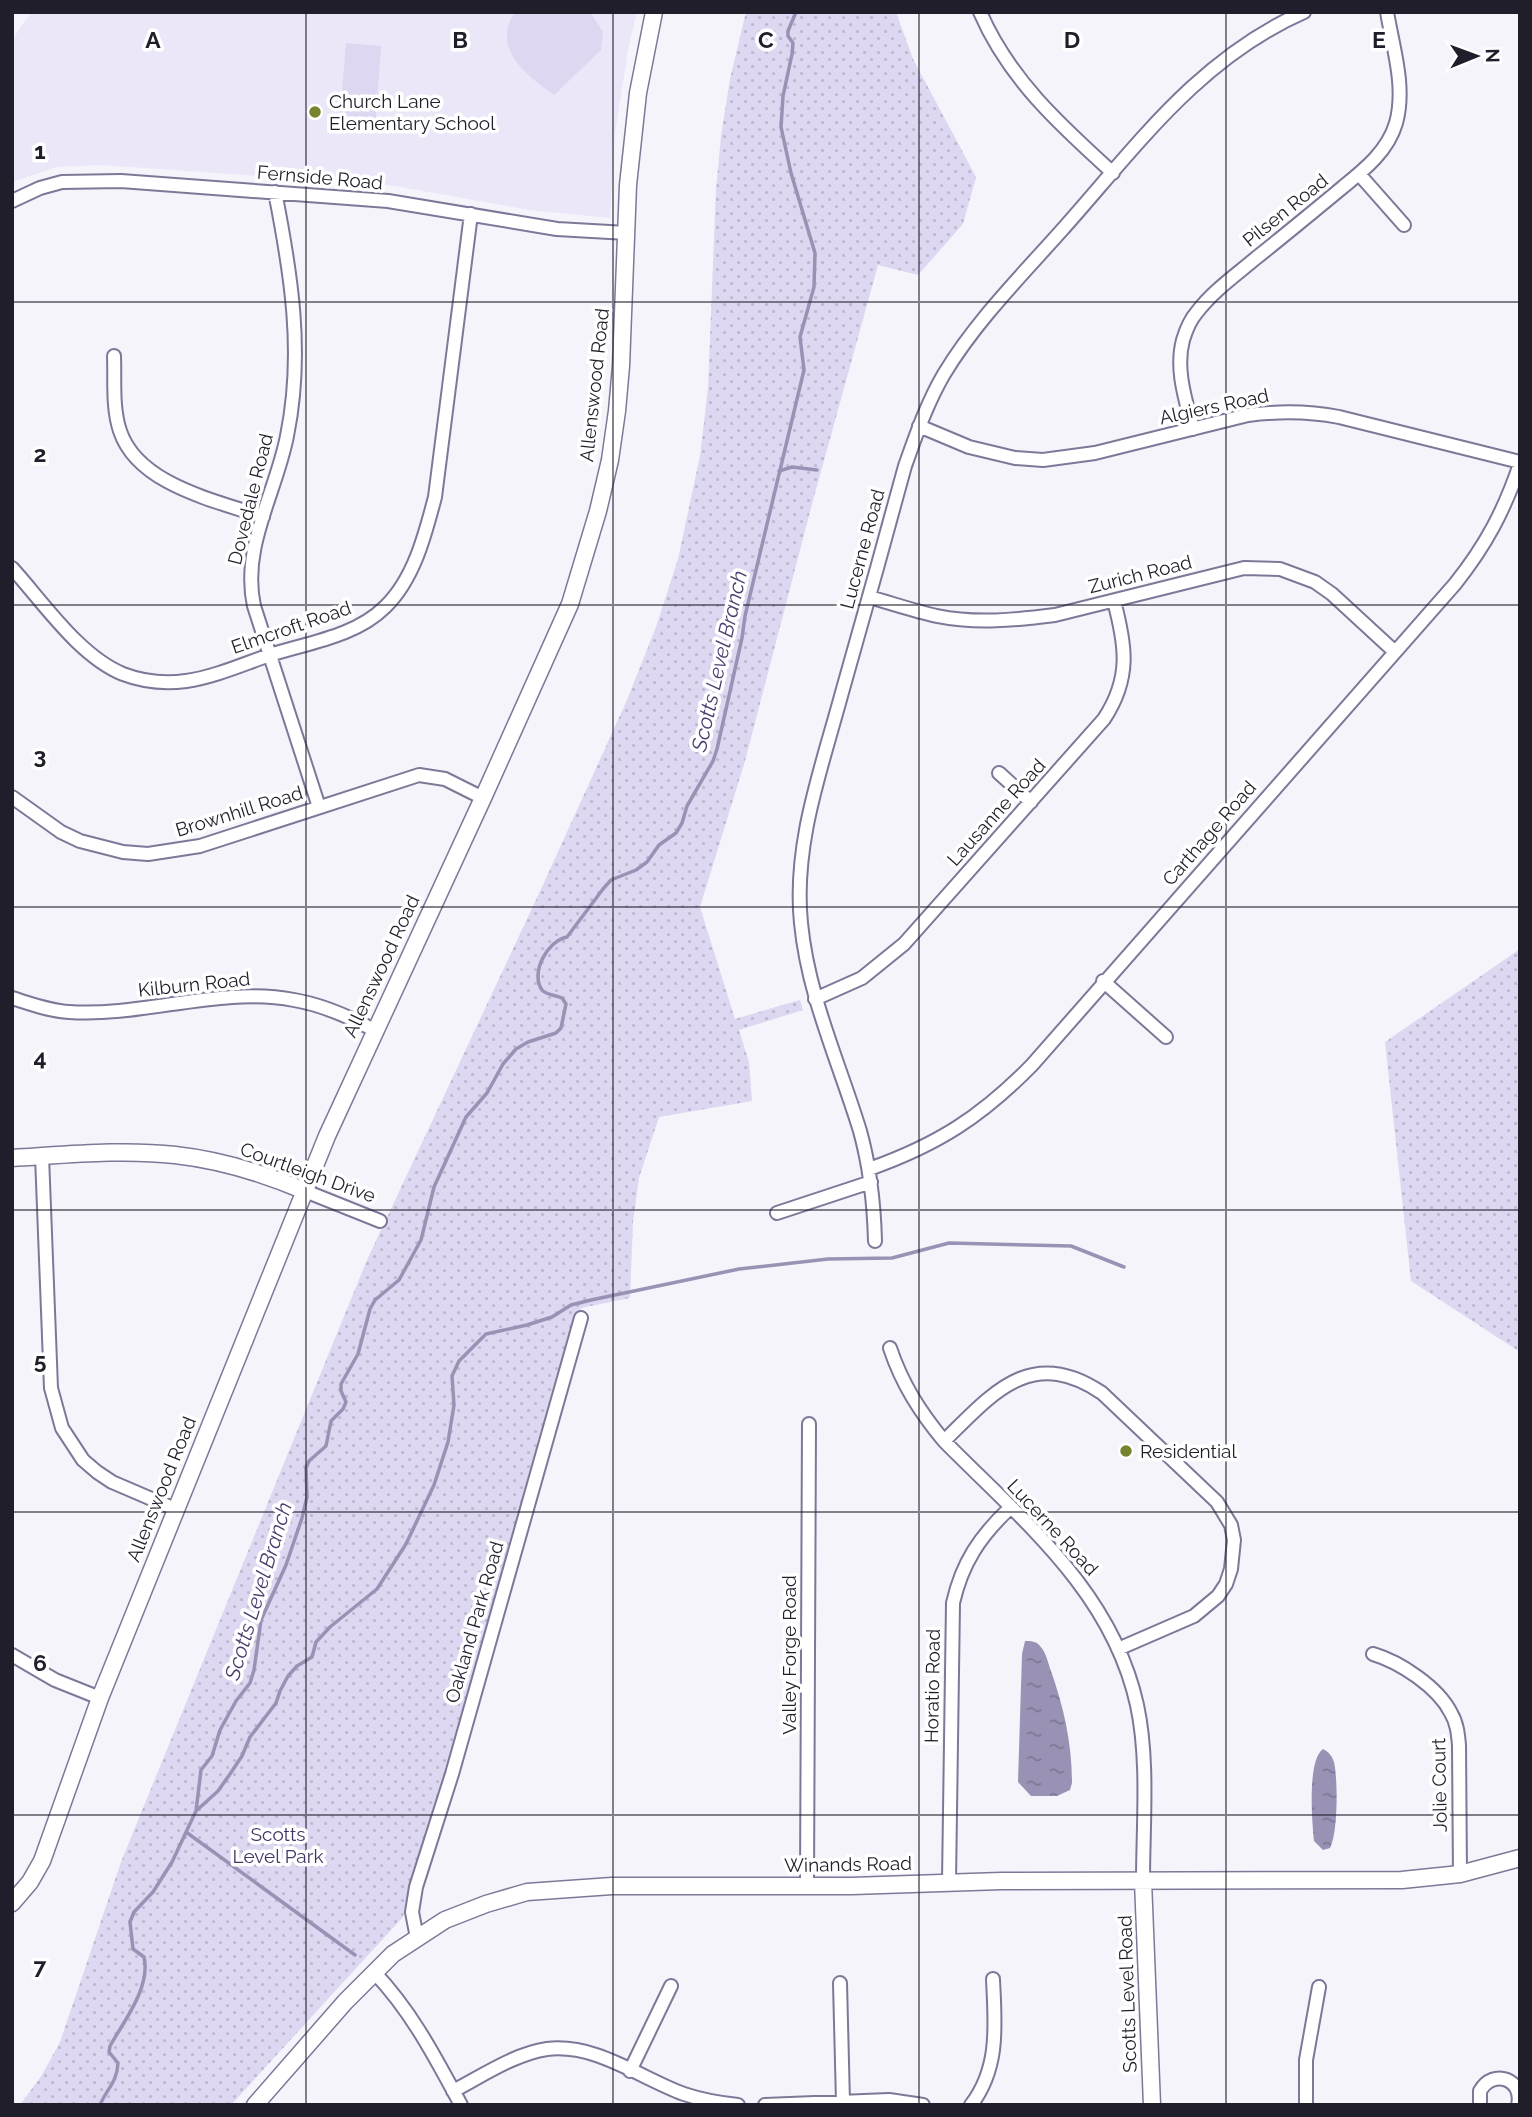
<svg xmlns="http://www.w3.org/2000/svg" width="1532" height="2117" font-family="Raleway,sans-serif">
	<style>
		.built { fill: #ebe7f9 }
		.grass { fill: url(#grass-dots) }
		.pitch { fill: #ddd7f1 }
		.water { fill: url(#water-ripples) }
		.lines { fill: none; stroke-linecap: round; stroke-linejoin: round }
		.stream { stroke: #9a92b5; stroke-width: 3.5 }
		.minor-casing { stroke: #7f7798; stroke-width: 16 }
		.tertiary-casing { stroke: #7f7798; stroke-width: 19 }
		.minor { stroke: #fff; stroke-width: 12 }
		.tertiary { stroke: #fff; stroke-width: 16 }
		.grid { fill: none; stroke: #211e2b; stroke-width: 2; stroke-opacity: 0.55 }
		.poi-dot { fill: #78832f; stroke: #fff; stroke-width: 2.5 }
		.labels { text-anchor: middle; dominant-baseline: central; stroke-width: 7; stroke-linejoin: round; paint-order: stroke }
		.poi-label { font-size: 19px; fill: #211e2b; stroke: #fff; text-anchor: start }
		.street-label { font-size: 19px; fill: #211e2b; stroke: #fff }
		.park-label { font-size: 19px; fill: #423464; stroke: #fff }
		.water-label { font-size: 21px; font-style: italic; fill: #4c3d6e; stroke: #fff }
		.grid-label { font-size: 23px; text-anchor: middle; font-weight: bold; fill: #211e2b; stroke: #fff; stroke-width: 7; stroke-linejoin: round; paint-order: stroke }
	</style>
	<defs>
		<pattern id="grass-dots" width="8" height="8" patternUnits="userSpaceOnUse" patternTransform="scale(1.75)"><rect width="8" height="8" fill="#ddd7f1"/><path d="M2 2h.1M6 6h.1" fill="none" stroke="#bdb8cf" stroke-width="1.8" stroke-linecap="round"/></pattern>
		<pattern id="water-ripples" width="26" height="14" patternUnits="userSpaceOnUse" patternTransform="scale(1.75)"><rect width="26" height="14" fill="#9a92b5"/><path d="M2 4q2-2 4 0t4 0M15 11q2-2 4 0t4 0" fill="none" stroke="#7d7793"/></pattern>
	</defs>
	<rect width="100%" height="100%" fill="#f5f4fb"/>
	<path class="built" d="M31,12H637L628,50L615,134L610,218L529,210L389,185L100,165L57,167L12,182V40Z"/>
	<path class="grass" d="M746,12H896L913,59L976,177L963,224L918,275L878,265L812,504L745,761L700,907L735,1019L800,1000L803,1010L739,1030L749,1062L752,1101L659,1117L639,1178L633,1222L630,1298L581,1308L567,1364L471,1692L403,1917L231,2105H20L42,2075L60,2042L121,1862L367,1260L542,887L627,700L656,627L678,559L700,456L708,388L716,190L721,136L730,79Z
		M1520,949V1352L1411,1281L1385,1042Z"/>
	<path class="pitch" d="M515,12H590L603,32L601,50L554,95C528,76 490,49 515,12Z
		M346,43L381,46L376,118L340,115Z"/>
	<path class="water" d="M1025,1641C1031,1641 1036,1641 1040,1646C1046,1652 1048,1663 1051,1671C1064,1708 1072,1744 1072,1783L1070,1790L1057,1796H1031L1018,1782L1022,1654Z
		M1323,1749C1329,1752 1332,1756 1334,1762C1338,1780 1338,1833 1330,1848L1323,1850L1314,1841C1312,1822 1307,1760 1323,1749Z"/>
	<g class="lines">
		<path class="stream" d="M779,471L792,467L817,470
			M196,1811L218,1791L230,1774L242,1756L250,1737L276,1703L280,1691L288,1676L297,1666L312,1657L316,1642L330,1627L377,1589L406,1544L434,1485L448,1442L454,1405L452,1376L459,1361L486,1334L527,1325L552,1317L571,1305L591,1300L739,1269L828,1259L892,1258L949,1243L1071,1246L1124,1267
			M186,1832L355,1955
			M100,2105C107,2088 117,2083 118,2063L109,2052L110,2046C124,2021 151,1987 144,1957L133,1949L130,1922L134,1912L153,1892L172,1862L196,1811L201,1770L212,1756L220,1730L236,1701L250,1683L254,1670L261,1620L286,1565L302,1518L307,1497L306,1468L309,1461L326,1446L331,1421L343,1409L346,1402L341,1391V1384L358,1354L370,1309L375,1300L399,1280L421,1240L434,1187L466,1117L487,1093L503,1064L516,1049L528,1042L556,1033L561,1028L566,1004L562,998C556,995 546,995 542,990C530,973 547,941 567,937L603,889L611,880L636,870L647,862L659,845L676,833L682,823L687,806L713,761L717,749L742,638L745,616L804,370L800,337L814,287L815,253L791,173L781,127L783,96L792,54L793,43L788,36V31L796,12"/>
		<defs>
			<path id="minor" d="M980,12C1009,79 1060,125 1113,173
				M1359,174L1404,225
				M275,192C291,273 304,353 287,436C276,493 241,547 254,606L319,807
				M12,201L40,188L62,182L121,181L388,201L557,229L627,233
				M114,356C115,380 112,407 120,431C138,485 215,500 263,517
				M919,426L969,447L1015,458L1043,460L1095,453L1248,415C1279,411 1308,411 1339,417L1520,462
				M1193,429C1186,401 1175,370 1183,340C1186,330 1190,320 1197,312C1213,291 1236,275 1256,258C1285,235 1314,211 1343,187C1364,170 1388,151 1396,123C1406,87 1393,48 1387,12
				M12,568C43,602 79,656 123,674C144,682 164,684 186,681C214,677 241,665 267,656C306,643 355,637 385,607C414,579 425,535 435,497L471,214
				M869,597C891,603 914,611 937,616C976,624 1016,620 1055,615L1244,568L1280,569L1315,582L1332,594L1395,652
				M999,773L1031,802
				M12,797L61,832L80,841L123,852L148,854L200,846L419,775L445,779L483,798
				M1103,981L1166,1037
				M12,998C31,1004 50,1011 69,1012C144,1017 220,986 294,1000C323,1005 348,1016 374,1030
				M815,999L862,978L904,944L1104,719C1131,678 1126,646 1114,601
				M42,1156L51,1388L62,1428L83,1460L97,1472L112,1482L175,1509
				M869,1169C937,1145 981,1117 1032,1065L1455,584C1486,545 1504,511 1520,464
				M305,1191L380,1221
				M777,1213L871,1182
				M875,1241C874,1203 870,1167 860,1131C839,1062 808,996 801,923C793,845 821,770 841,696C863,619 884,543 905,466C916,435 927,403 944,374C976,321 1021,276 1062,230C1136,147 1199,58 1304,12
				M890,1348C902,1384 920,1412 944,1441C1022,1520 1112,1591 1137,1705C1149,1760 1143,1825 1143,1881
				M944,1441C992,1394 1031,1345 1102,1393L1217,1502L1231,1525L1234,1540L1231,1569L1226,1584L1218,1596L1194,1616L1118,1649
				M1373,1654C1400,1662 1438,1687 1451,1713C1457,1723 1458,1734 1459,1745L1460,1874
				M12,1655L55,1680L100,1698
				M949,1882L953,1603C962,1563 980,1536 1010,1508
				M807,1886L809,1424
				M417,1938L412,1912L416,1887L452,1774L581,1318
				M374,1972C412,2012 435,2057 461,2105
				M840,1983L843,2102
				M630,2071L671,1986
				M453,2091C482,2076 514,2054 547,2049C596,2043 640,2078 684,2094C702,2100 719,2103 738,2105
				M765,2105L889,2100L923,2105
				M971,2105C1000,2067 995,2024 993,1979
				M1306,2105V2060L1319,1987
				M1480,2105V2091C1493,2068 1524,2079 1518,2105"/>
			<path id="tertiary" d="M12,1158C65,1155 122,1149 175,1155C220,1160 263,1173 305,1191
				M1143,1881L1152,2105
				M12,1903L30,1882L42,1861L100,1698L327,1136L483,798L570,604L598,511L610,460L617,411L621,366L628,185L638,93L654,12
				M255,2105L345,2002L393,1954L445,1920L486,1904L527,1892L612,1886H852L1001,1881L1402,1880L1460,1874L1520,1858"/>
		</defs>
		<use href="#minor" class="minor-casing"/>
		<use href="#tertiary" class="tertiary-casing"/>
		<use href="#minor" class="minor"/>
		<use href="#tertiary" class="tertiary"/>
	</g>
	<path class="grid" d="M306,12V2105M613,12V2105M919,12V2105M1226,12V2105M12,302H1520M12,605H1520M12,907H1520M12,1210H1520M12,1512H1520M12,1815H1520"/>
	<g class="poi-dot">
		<circle cx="315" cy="112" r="7"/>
		<circle cx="1126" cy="1451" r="7"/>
	</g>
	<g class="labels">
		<g class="poi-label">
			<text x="329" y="101">Church Lane<tspan x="329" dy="22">Elementary School</tspan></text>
			<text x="1140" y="1451">Residential</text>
		</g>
		<g class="street-label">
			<text transform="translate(320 177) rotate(5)">Fernside Road</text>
			<text transform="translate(1285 210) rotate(-39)">Pilsen Road</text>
			<text transform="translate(594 385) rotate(-84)">Allenswood Road</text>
			<text transform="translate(1214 406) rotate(-12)">Algiers Road</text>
			<text transform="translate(250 499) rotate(-76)">Dovedale Road</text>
			<text transform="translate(862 549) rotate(-75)">Lucerne Road</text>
			<text transform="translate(1140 574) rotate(-14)">Zurich Road</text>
			<text transform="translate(291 627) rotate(-19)">Elmcroft Road</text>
			<text transform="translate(239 811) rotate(-17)">Brownhill Road</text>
			<text transform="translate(996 812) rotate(-48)">Lausanne Road</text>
			<text transform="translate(1209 833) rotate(-49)">Carthage Road</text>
			<text transform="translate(381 966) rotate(-65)">Allenswood Road</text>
			<text transform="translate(194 984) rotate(-6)">Kilburn Road</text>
			<text transform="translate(308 1172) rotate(20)">Courtleigh Drive</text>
			<text transform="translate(161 1489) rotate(-68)">Allenswood Road</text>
			<text transform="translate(1053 1527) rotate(47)">Lucerne Road</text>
			<text transform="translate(474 1622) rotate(-74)">Oakland Park Road</text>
			<text transform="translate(789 1655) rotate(-90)">Valley Forge Road</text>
			<text transform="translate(932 1686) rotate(-89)">Horatio Road</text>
			<text transform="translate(1439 1785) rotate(-91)">Jolie Court</text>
			<text transform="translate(848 1864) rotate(-1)">Winands Road</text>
			<text transform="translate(1127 1994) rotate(-92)">Scotts Level Road</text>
		</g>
		<g class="park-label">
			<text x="278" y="1834">Scotts<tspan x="278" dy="22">Level Park</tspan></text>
		</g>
		<g class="water-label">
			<text transform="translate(719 661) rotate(-77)">Scotts Level Branch</text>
			<text transform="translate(258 1591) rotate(-73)">Scotts Level Branch</text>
		</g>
	</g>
	<g class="grid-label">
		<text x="153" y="48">A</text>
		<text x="460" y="48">B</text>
		<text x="766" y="48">C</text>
		<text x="1072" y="48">D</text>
		<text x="1379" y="48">E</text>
		<text x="40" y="159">1</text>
		<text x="40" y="462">2</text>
		<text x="40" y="764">3</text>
		<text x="40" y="1066">4</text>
		<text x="40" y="1369">5</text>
		<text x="40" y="1671">6</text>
		<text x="40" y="1974">7</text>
	</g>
	<rect width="1532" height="2117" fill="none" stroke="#211e2b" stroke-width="28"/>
	<g transform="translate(1476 56) rotate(89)" stroke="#ffffff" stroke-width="5" paint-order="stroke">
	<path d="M0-5L12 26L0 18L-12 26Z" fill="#211e2b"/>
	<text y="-10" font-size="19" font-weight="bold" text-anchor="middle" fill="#211e2b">N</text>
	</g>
</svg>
